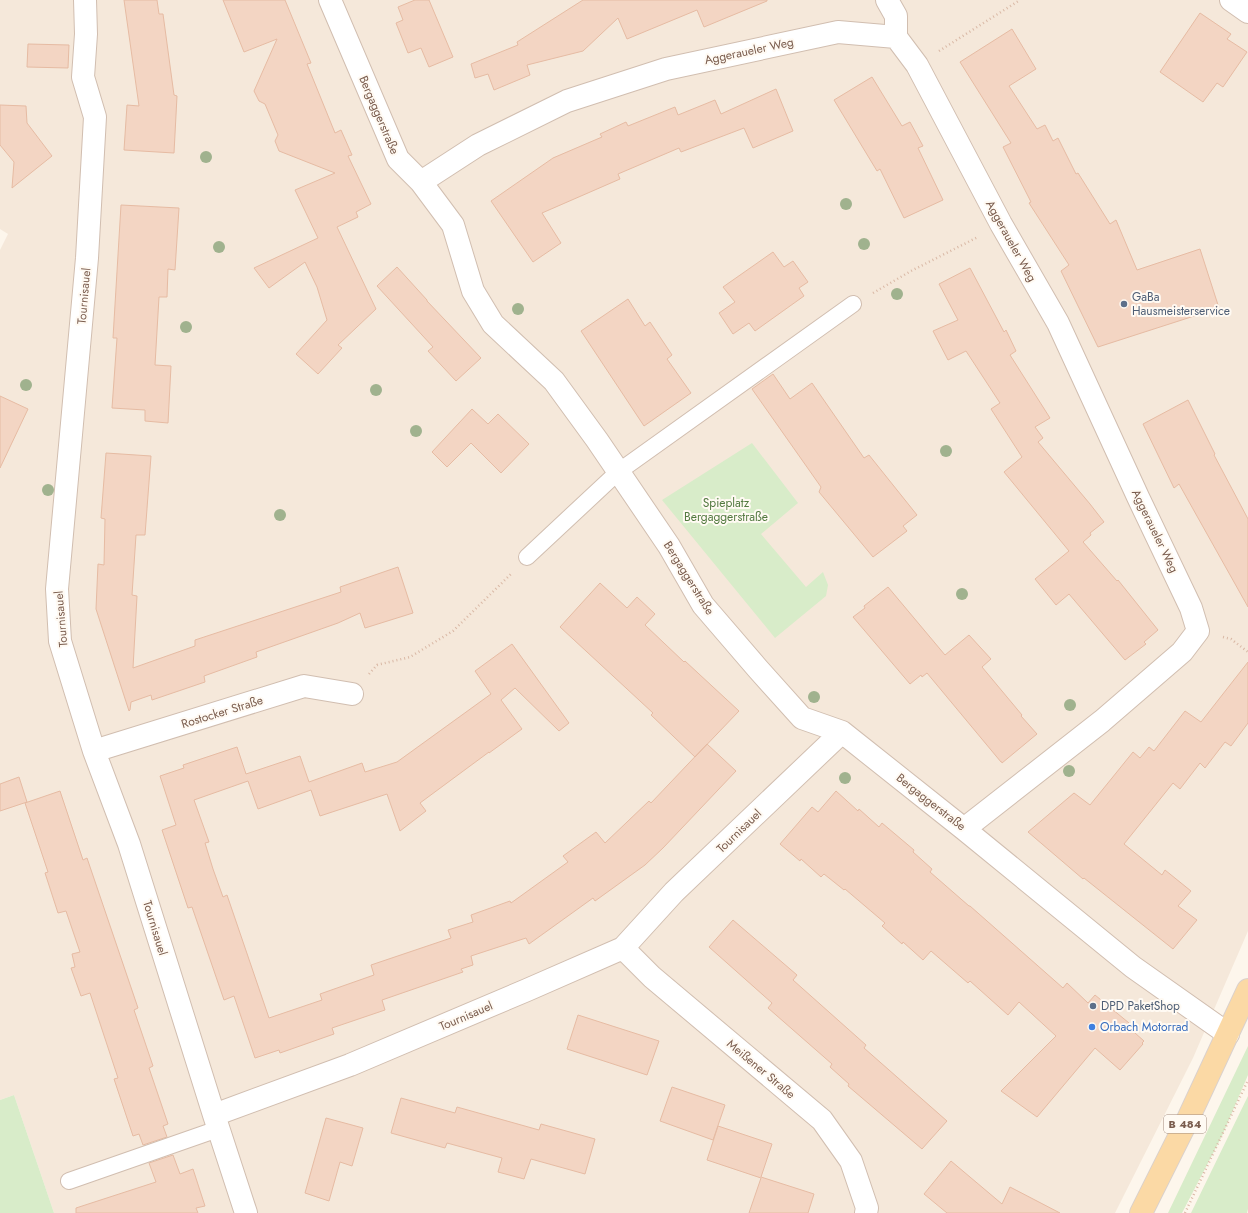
<svg xmlns="http://www.w3.org/2000/svg" width="1248" height="1213" font-family="Jost,sans-serif">
	<style>
		.residential { fill: #f5e8da }
		.green { fill: #d8ecc9 }
		.building { fill: #f3d5c3; stroke: #e6bba3 }
		.lines { fill: none; stroke-linecap: round; stroke-linejoin: round }
		.service-casing { stroke: #d1beb0; stroke-width: 18 }
		.minor-casing { stroke: #d1beb0; stroke-width: 24 }
		.primary-casing { stroke: #dad1cd; stroke-width: 24 }
		.path { stroke: #d9b8a5; stroke-width: 2.5; stroke-dasharray: 1 3; stroke-linecap: butt }
		.service { stroke: #fff; stroke-width: 16 }
		.minor { stroke: #fff; stroke-width: 22 }
		.primary { stroke: #fbd9a5; stroke-width: 22 }
		.tree { fill: #a0b28e }
		.service-dot { fill: #5c6f8a; stroke: #fffaf3; stroke-width: 1.5 }
		.shop-dot { fill: #3f7fe0; stroke: #fffaf3; stroke-width: 1.5 }
		.labels { text-anchor: middle; dominant-baseline: central; stroke-width: 4; stroke-linejoin: round; paint-order: stroke }
		.shield { fill: #fffaf3; stroke: #a28b7f; stroke-width: 1 }
		.shield-label { font-size: 11px; font-weight: bold; fill: #7a5c4d }
		.street-label { font-size: 12px; fill: #7a5c4d; stroke: #fffaf3 }
		.service-label { font-size: 12px; fill: #4e5e75; stroke: #fffaf3; text-anchor: start }
		.park-label { font-size: 12px; fill: #537a41; stroke: #fffaf3 }
		.shop-label { font-size: 12px; fill: #366cbe; stroke: #fffaf3; text-anchor: start }
	</style>
	<rect width="100%" height="100%" fill="#fdf6ec"/>
	<path class="residential" d="M0,0H1248V931L1193,1058L1115,1213H54L14,1095L0,1100V250L8,234L0,229Z"/>
	<path class="green" d="M752,443L798,503L761,534L806,587L823,572L828,585L826,596L775,638L662,500Z
		M1248,1046V1075L1222,1136L1182,1213H1168Z
		M14,1095L54,1213H0V1100Z
		M1248,1096V1209L1247,1213H1191Z"/>
	<path class="building" d="M124,0H157L159,14H163L174,95L177,96L174,153L124,150L127,105L139,106Z
		M223,0H285L311,63L307,64L335,133L341,130L352,155L348,156L371,204L356,212L358,217L337,227L376,309L338,345L342,348L318,374L296,354L327,320L317,287L305,262L269,288L254,268L318,238L295,190L335,173L279,151L275,141L278,135L265,104L259,101L254,91L277,39L244,52Z
		M415,0H429L453,57L429,67L421,48L408,53L396,23L403,20L398,7Z
		M583,0H767V1L704,27L697,10L627,39L618,18L583,51L527,65L530,75L494,90L488,74L475,78L471,64L518,45L517,42Z
		M1200,13L1231,34L1227,39L1247,52L1223,87L1217,83L1203,102L1160,72Z
		M1012,29L1036,69L1009,86L1037,129L1045,125L1053,141L1058,138L1076,174L1078,173L1110,224L1116,220L1137,270L1200,249L1219,308L1098,347L1061,271L1069,265L1029,203L1031,202L1003,147L1011,143L960,62Z
		M28,44L69,45L68,68L27,67Z
		M872,77L902,126L910,122L923,146L918,148L943,200L904,218L880,169L877,171L834,100Z
		M776,89L793,131L753,148L744,128L681,152L679,148L618,174L620,179L542,213L561,243L533,262L491,201L553,158L602,137L600,134L626,122L628,126L675,107L678,115L715,100L721,114Z
		M0,105L26,106L27,123L52,156L12,188L14,162L0,145Z
		M121,205L179,208L175,270L168,269L167,297H159L155,365L171,366L168,423L145,421V410L112,408L117,338H113Z
		M773,252L784,267L793,261L808,282L799,288L804,296L755,331L749,323L733,334L719,313L735,302L723,287Z
		M397,267L427,300V301L481,358L456,381L428,351L433,347L377,286Z
		M970,268L1004,332L1006,330L1016,351L1010,355L1050,418L1035,427L1043,438L1038,442L1090,504L1104,522L1090,533L1091,535L1083,542L1117,581L1118,580L1158,630L1144,642L1146,644L1125,660L1069,594L1056,605L1035,579L1069,551L1004,472L1022,457L991,409L1000,403L966,351L948,360L933,331L958,320L939,284Z
		M628,299L645,326L650,322L672,355L667,359L691,393L644,426L581,331Z
		M773,374L790,399L812,383L864,458L869,455L917,515L903,526L907,531L873,557L819,492L821,487L752,389Z
		M0,396L28,409L0,468Z
		M1188,400L1215,454L1214,455L1248,519V607L1179,484L1174,488L1143,424Z
		M472,409L488,424L498,414L529,444L501,473L471,443L447,467L432,452Z
		M106,453L151,456L145,535H136L132,595L137,596L133,668L195,646V640L341,592L340,587L398,567L413,613L365,628L360,613L338,623L256,652L257,657L204,676L205,682L152,700L151,695L131,702L130,710L129,711L96,609L98,564L104,565L105,519L101,518Z
		M600,583L627,608L637,597L655,614L645,625L684,662L685,661L739,711L695,757L651,715L653,713L560,627Z
		M888,587L945,655L969,635L991,659L982,667L1022,715L1021,716L1037,734L1002,763V762H1001L927,673L922,677L921,675L910,684L853,617L865,608L864,606Z
		M512,644L569,723L559,731L515,688L501,700L522,729L489,753V752L420,803L426,811L400,831L387,794L320,816L311,790L258,809L248,781L194,800L209,842L205,843L213,869L223,897L227,895L269,1018L322,1000L320,994L374,975L371,965L451,938L448,930L473,922L471,915L510,901L511,903L568,862L563,856L596,832L605,843L649,801L651,803L707,744L736,771L663,848L645,865L595,901L593,898L529,944L526,938L471,956L473,965L461,969L463,972L382,1000L385,1010L332,1028L334,1034L280,1053L279,1050L255,1058L234,996L224,1000L192,907L188,908L162,830L176,825L160,776L184,768L183,765L237,747L246,774L300,756L309,782L362,763L365,772L397,762L491,694L475,671Z
		M1248,662V723L1231,746L1225,742L1205,768L1200,763L1180,789L1173,783L1124,844L1162,875L1165,870L1191,891L1178,906L1197,920L1173,949L1084,878L1083,879L1028,832L1074,793L1090,805L1112,778L1133,752L1140,758L1149,747L1154,751L1185,711L1201,722Z
		M19,777L27,802L0,811V784Z
		M60,791L83,860L87,858L138,1008L134,1010L153,1066L149,1068L168,1124L163,1126L167,1137L143,1145L139,1134L133,1136L114,1079L118,1078L90,993L81,996L71,968L75,967L72,954L80,952L66,911L58,913L45,873L48,872L25,803Z
		M836,791L858,811L859,809L879,827L882,823L914,850L913,852L932,869L930,872L969,906H970L1063,988L1067,983L1088,1003L1095,995L1129,1023L1126,1025L1144,1041L1142,1043L1143,1044L1120,1070L1095,1048L1037,1117L1001,1091L1056,1036L1019,1002L1008,1015L970,981L968,983L931,951L923,960L903,942L902,944L882,926L885,923L845,889L844,890L824,874L821,877L801,859L800,861L780,844L812,807L818,812Z
		M733,920L797,975L793,980L866,1045L864,1048L947,1121L922,1149L848,1086L849,1084L830,1067L832,1064L768,1008L772,1003L709,947Z
		M578,1015L659,1041L647,1075L567,1049Z
		M672,1087L725,1105L713,1140L660,1121Z
		M401,1098L455,1113L457,1107L539,1130L541,1124L595,1139L585,1174L531,1159L524,1179L498,1172L502,1158L447,1143L445,1148L391,1133Z
		M326,1118L363,1128L352,1166L340,1162L329,1201L305,1193Z
		M718,1126L772,1144L761,1177L814,1194L808,1213H749L761,1178L707,1160Z
		M173,1155L180,1174L193,1169L205,1206L196,1208L198,1213H76V1208L156,1182L149,1163Z
		M951,1161L1002,1204L1010,1187L1060,1213H947L924,1194Z"/>
	<g class="lines">
		<defs>
			<path id="service" d="M527,557L618,472L853,304
				M69,1181L218,1129"/>
			<path id="minor" d="M85,0L86,34L83,77L95,117L87,258L57,589L60,641L94,751L129,844L214,1115L246,1213
				M330,0L398,159L421,182L453,225L473,291L493,324L554,381L597,440L669,546L703,605L758,669L802,718L842,732L964,829L1133,967L1228,1034
				M887,0L896,16V37
				M1231,0L1248,12
				M421,182L478,145L567,101L666,69L838,32L896,37L917,65L1001,224L1058,323L1138,497L1191,608L1198,631L1182,652L1102,721L964,829
				M94,751L304,686L352,694
				M623,948L652,977L822,1120L851,1161L867,1208L866,1213
				M214,1115L350,1065L527,990L623,948L674,892L842,732"/>
			<path id="primary" d="M1141,1213L1188,1119L1248,990"/>
		</defs>
		<use href="#service" class="service-casing"/>
		<use href="#minor" class="minor-casing"/>
		<use href="#primary" class="primary-casing"/>
		<path class="path" d="M939,51L1020,0
			M873,293L911,271L978,237
			M1223,637L1231,639L1248,652
			M369,674L377,665L410,657L453,631L512,573
			M1185,1213L1248,1080"/>
		<use href="#service" class="service"/>
		<use href="#minor" class="minor"/>
		<use href="#primary" class="primary"/>
	</g>
	<g class="tree">
		<circle cx="206" cy="157" r="6"/>
		<circle cx="846" cy="204" r="6"/>
		<circle cx="864" cy="244" r="6"/>
		<circle cx="219" cy="247" r="6"/>
		<circle cx="897" cy="294" r="6"/>
		<circle cx="518" cy="309" r="6"/>
		<circle cx="186" cy="327" r="6"/>
		<circle cx="26" cy="385" r="6"/>
		<circle cx="376" cy="390" r="6"/>
		<circle cx="416" cy="431" r="6"/>
		<circle cx="946" cy="451" r="6"/>
		<circle cx="48" cy="490" r="6"/>
		<circle cx="280" cy="515" r="6"/>
		<circle cx="962" cy="594" r="6"/>
		<circle cx="814" cy="697" r="6"/>
		<circle cx="1070" cy="705" r="6"/>
		<circle cx="1069" cy="771" r="6"/>
		<circle cx="845" cy="778" r="6"/>
	</g>
	<g class="service-dot">
		<circle cx="1124" cy="304" r="4"/>
		<circle cx="1093" cy="1006" r="4"/>
	</g>
	<circle class="shop-dot" cx="1092" cy="1027" r="4"/>
	<g class="labels">
		<rect class="shield" x="1164" y="1115" width="42" height="18" rx="3"/>
		<g class="shield-label">
			<text x="1185" y="1124">B 484</text>
		</g>
		<g class="street-label">
			<text transform="translate(749 51) rotate(-12)">Aggeraueler Weg</text>
			<text transform="translate(379 115) rotate(67)">Bergaggerstraße</text>
			<text transform="translate(1011 241) rotate(61)">Aggeraueler Weg</text>
			<text transform="translate(84 296) rotate(-85)">Tournisauel</text>
			<text transform="translate(1155 531) rotate(64)">Aggeraueler Weg</text>
			<text transform="translate(689 578) rotate(58)">Bergaggerstraße</text>
			<text transform="translate(61 619) rotate(-95)">Tournisauel</text>
			<text transform="translate(222 712) rotate(-17)">Rostocker Straße</text>
			<text transform="translate(931 802) rotate(38)">Bergaggerstraße</text>
			<text transform="translate(739 831) rotate(-44)">Tournisauel</text>
			<text transform="translate(155 928) rotate(73)">Tournisauel</text>
			<text transform="translate(466 1016) rotate(-23)">Tournisauel</text>
			<text transform="translate(761 1069) rotate(40)">Meißener Straße</text>
		</g>
		<g class="service-label">
			<text x="1132" y="297">GaBa<tspan x="1132" dy="14">Hausmeisterservice</tspan></text>
			<text x="1101" y="1006">DPD PaketShop</text>
		</g>
		<g class="park-label">
			<text x="726" y="503">Spieplatz<tspan x="726" dy="14">Bergaggerstraße</tspan></text>
		</g>
		<g class="shop-label">
			<text x="1100" y="1027">Orbach Motorrad</text>
		</g>
	</g>
</svg>
